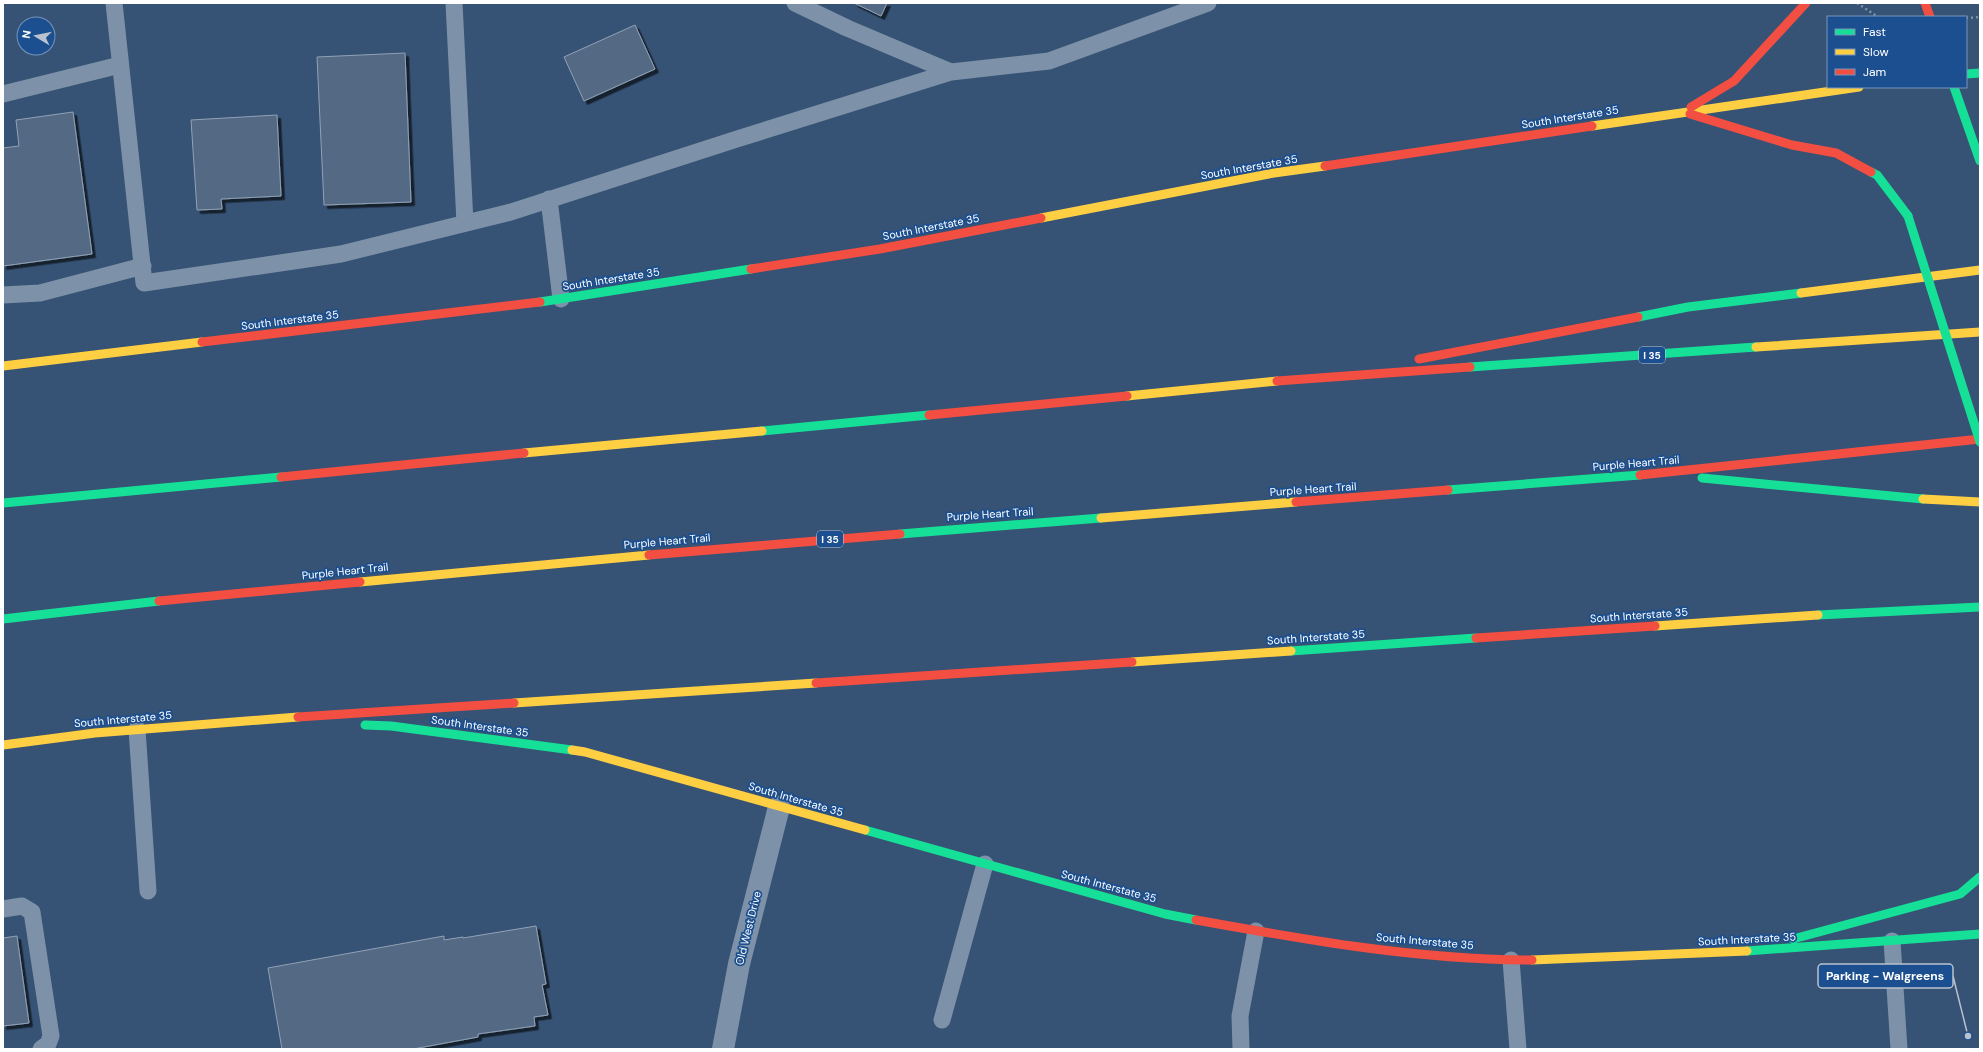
<svg xmlns="http://www.w3.org/2000/svg" width="1983" height="1052" font-family="'DM Sans',sans-serif">
	<style>
		.building { fill: #526984; stroke: #92a2b6; filter: url(#shadow) }
		.lines { fill: none; stroke-linecap: round; stroke-linejoin: round }
		.path { stroke: #7d92a8; stroke-width: 2.5; stroke-dasharray: 2 3; stroke-linecap: butt }
		.lane { stroke: #7d92a8; stroke-width: 17 }
		.street { stroke: #7d92a8; stroke-width: 22 }
		.fast { stroke: #16e098; stroke-width: 9 }
		.slow { stroke: #ffcf43; stroke-width: 9 }
		.jam { stroke: #f24e42; stroke-width: 9 }
		.fast-bridge { stroke: #16e098; stroke-width: 9 }
		.labels { text-anchor: middle; dominant-baseline: central; stroke-width: 3.5; stroke-linejoin: round; paint-order: stroke }
		.shield { fill: #1b4f8f; stroke: #bbcadd; stroke-width: 1 }
		.shield-label { font-size: 10px; font-weight: bold; fill: #fff }
		.street-label { font-size: 11px; fill: #fff; stroke: #1b4f8f }
		.leader { fill: none; stroke: #b9c2ce; stroke-width: 1.5 }
		.callout-dot { fill: #b9c2ce; stroke: #1b4f8f; stroke-width: 1.5 }
		.callout { fill: #1b4f8f; stroke: #b9c2ce; stroke-width: 1.5 }
		.callout-label { font-size: 12px; text-anchor: middle; font-weight: bold; fill: #fff }
	</style>
	<defs>
		<filter id="shadow"><feDropShadow dx="3.5" dy="3.5" stdDeviation="0" flood-color="#0009"/></filter>
	</defs>
	<rect width="100%" height="100%" fill="#365274"/>
	<path class="building" d="M854,3H887L881,16Z
		M635,25L655,69L584,101L564,57Z
		M405,53L411,202L324,205L317,57Z
		M73,112L92,254L3,266V148L19,146L16,120Z
		M277,115L281,196L221,199L222,209L197,210L191,120Z
		M536,926L546,984L542,985L548,1015L534,1017L535,1026L478,1034V1037L413,1049H282L268,968L444,936V940L463,937V938Z
		M17,936L29,1023L3,1026V938Z"/>
	<g class="lines">
		<path class="path" d="M1857,3L1878,17
			M1966,18L1980,17"/>
		<path class="lane" d="M114,3L144,283L341,254L511,212L737,139L951,72L1049,61L1208,3
			M454,3L465,223
			M795,3L847,28L951,72
			M3,94L120,65
			M549,199L561,299
			M3,295L40,293L143,266
			M137,729L148,891
			M3,909L22,906L32,912L51,1036L48,1044L41,1049
			M1892,941L1899,1049
			M1511,960L1518,1049
			M942,1020L985,864
			M1241,1049L1240,1016L1256,931"/>
		<path class="street" d="M723,1049L739,964L779,807"/>
		<path class="fast" d="M1966,74L1980,73
			M1954,87L1980,161
			M1871,172L1877,175L1908,216
			M540,302L751,269
			M1638,317L1688,307L1801,293
			M1470,367L1756,347
			M762,431L929,415
			M1702,478L1923,499
			M1448,490L1640,475
			M3,503L281,477
			M900,534L1101,518
			M1818,615L1980,607
			M3,619L159,601
			M1291,651L1476,638
			M365,725L391,726L572,750
			M865,830L1165,914L1196,920
			M1793,939L1960,894L1980,877
			M1747,951L1980,934"/>
		<path class="slow" d="M1592,126L1859,87
			M1041,218L1274,173L1325,166
			M1801,293L1980,270
			M1756,347L1980,332
			M3,366L202,342
			M1127,396L1277,381
			M524,453L762,431
			M1923,499L1980,502
			M1101,518L1296,502
			M360,582L649,555
			M1655,626L1818,615
			M1132,662L1291,651
			M514,703L816,683
			M3,745L95,733L298,717
			M572,750L585,752L865,830
			M1532,960L1747,951"/>
		<path class="jam" d="M1925,3L1930,17
			M1691,107L1734,81L1806,3
			M1690,114L1792,145L1836,153L1871,172
			M1325,166L1592,126
			M751,269L880,249L1041,218
			M202,342L540,302
			M1419,359L1638,317
			M1277,381L1470,367
			M929,415L1127,396
			M1640,475L1980,439
			M281,477L524,453
			M1296,502L1448,490
			M649,555L900,534
			M159,601L360,582
			M1476,638L1655,626
			M816,683L1132,662
			M298,717L514,703
			M1196,920C1307,940 1419,960 1532,960"/>
		<path class="fast-bridge" d="M1908,216L1980,442"/>
	</g>
	<g class="labels">
		<g class="shield">
			<rect x="1639" y="347" width="26" height="16" rx="3"/>
			<rect x="817" y="531" width="26" height="16" rx="3"/>
		</g>
		<g class="shield-label">
			<text x="1652" y="355">I 35</text>
			<text x="830" y="539">I 35</text>
		</g>
		<g class="street-label">
			<text transform="translate(1570 117) rotate(-9)">South Interstate 35</text>
			<text transform="translate(1249 167) rotate(-10)">South Interstate 35</text>
			<text transform="translate(931 227) rotate(-11)">South Interstate 35</text>
			<text transform="translate(611 279) rotate(-9)">South Interstate 35</text>
			<text transform="translate(290 320) rotate(-7)">South Interstate 35</text>
			<text transform="translate(1636 463) rotate(-5)">Purple Heart Trail</text>
			<text transform="translate(1313 489) rotate(-4)">Purple Heart Trail</text>
			<text transform="translate(990 514) rotate(-4)">Purple Heart Trail</text>
			<text transform="translate(667 541) rotate(-5)">Purple Heart Trail</text>
			<text transform="translate(345 571) rotate(-6)">Purple Heart Trail</text>
			<text transform="translate(1639 615) rotate(-4)">South Interstate 35</text>
			<text transform="translate(1316 637) rotate(-4)">South Interstate 35</text>
			<text transform="translate(123 719) rotate(-5)">South Interstate 35</text>
			<text transform="translate(480 726) rotate(8)">South Interstate 35</text>
			<text transform="translate(796 799) rotate(16)">South Interstate 35</text>
			<text transform="translate(1109 886) rotate(15)">South Interstate 35</text>
			<text transform="translate(748 928) rotate(-76)">Old West Drive</text>
			<text transform="translate(1747 939) rotate(-3)">South Interstate 35</text>
			<text transform="translate(1425 941) rotate(5)">South Interstate 35</text>
		</g>
	</g>
	<path class="leader" d="M1968 1036L1953 976"/>
	<circle class="callout-dot" cx="1968" cy="1036" r="4"/>
	<rect class="callout" x="1818" y="964" width="135" height="24" rx="4"/>
	<g class="callout-label">
		<text x="1885" y="980">Parking - Walgreens</text>
	</g>
	<rect width="1983" height="1052" fill="none" stroke="#ffffff" stroke-width="8"/>
	<rect x="1827" y="16" width="140" height="72" fill="#1b4f8f" stroke="#7695bc"/>
	<rect x="1835" y="29" width="20" height="6" fill="#16e098" stroke="#7695bc"/>
	<text x="1863" y="36" font-size="12" fill="#ffffff">Fast</text>
	<rect x="1835" y="49" width="20" height="6" fill="#ffcf43" stroke="#7695bc"/>
	<text x="1863" y="56" font-size="12" fill="#ffffff">Slow</text>
	<rect x="1835" y="69" width="20" height="6" fill="#f24e42" stroke="#7695bc"/>
	<text x="1863" y="76" font-size="12" fill="#ffffff">Jam</text>
	<g transform="translate(36 36) rotate(280)"><circle r="19" fill="#1b4f8f" stroke="#7695bc"/>
	<path d="M0-3L7 15L0 10L-7 15Z" fill="#b9c2ce"/>
	<text y="-6" font-size="11" font-weight="bold" text-anchor="middle" fill="#ffffff">N</text>
	</g>
</svg>
